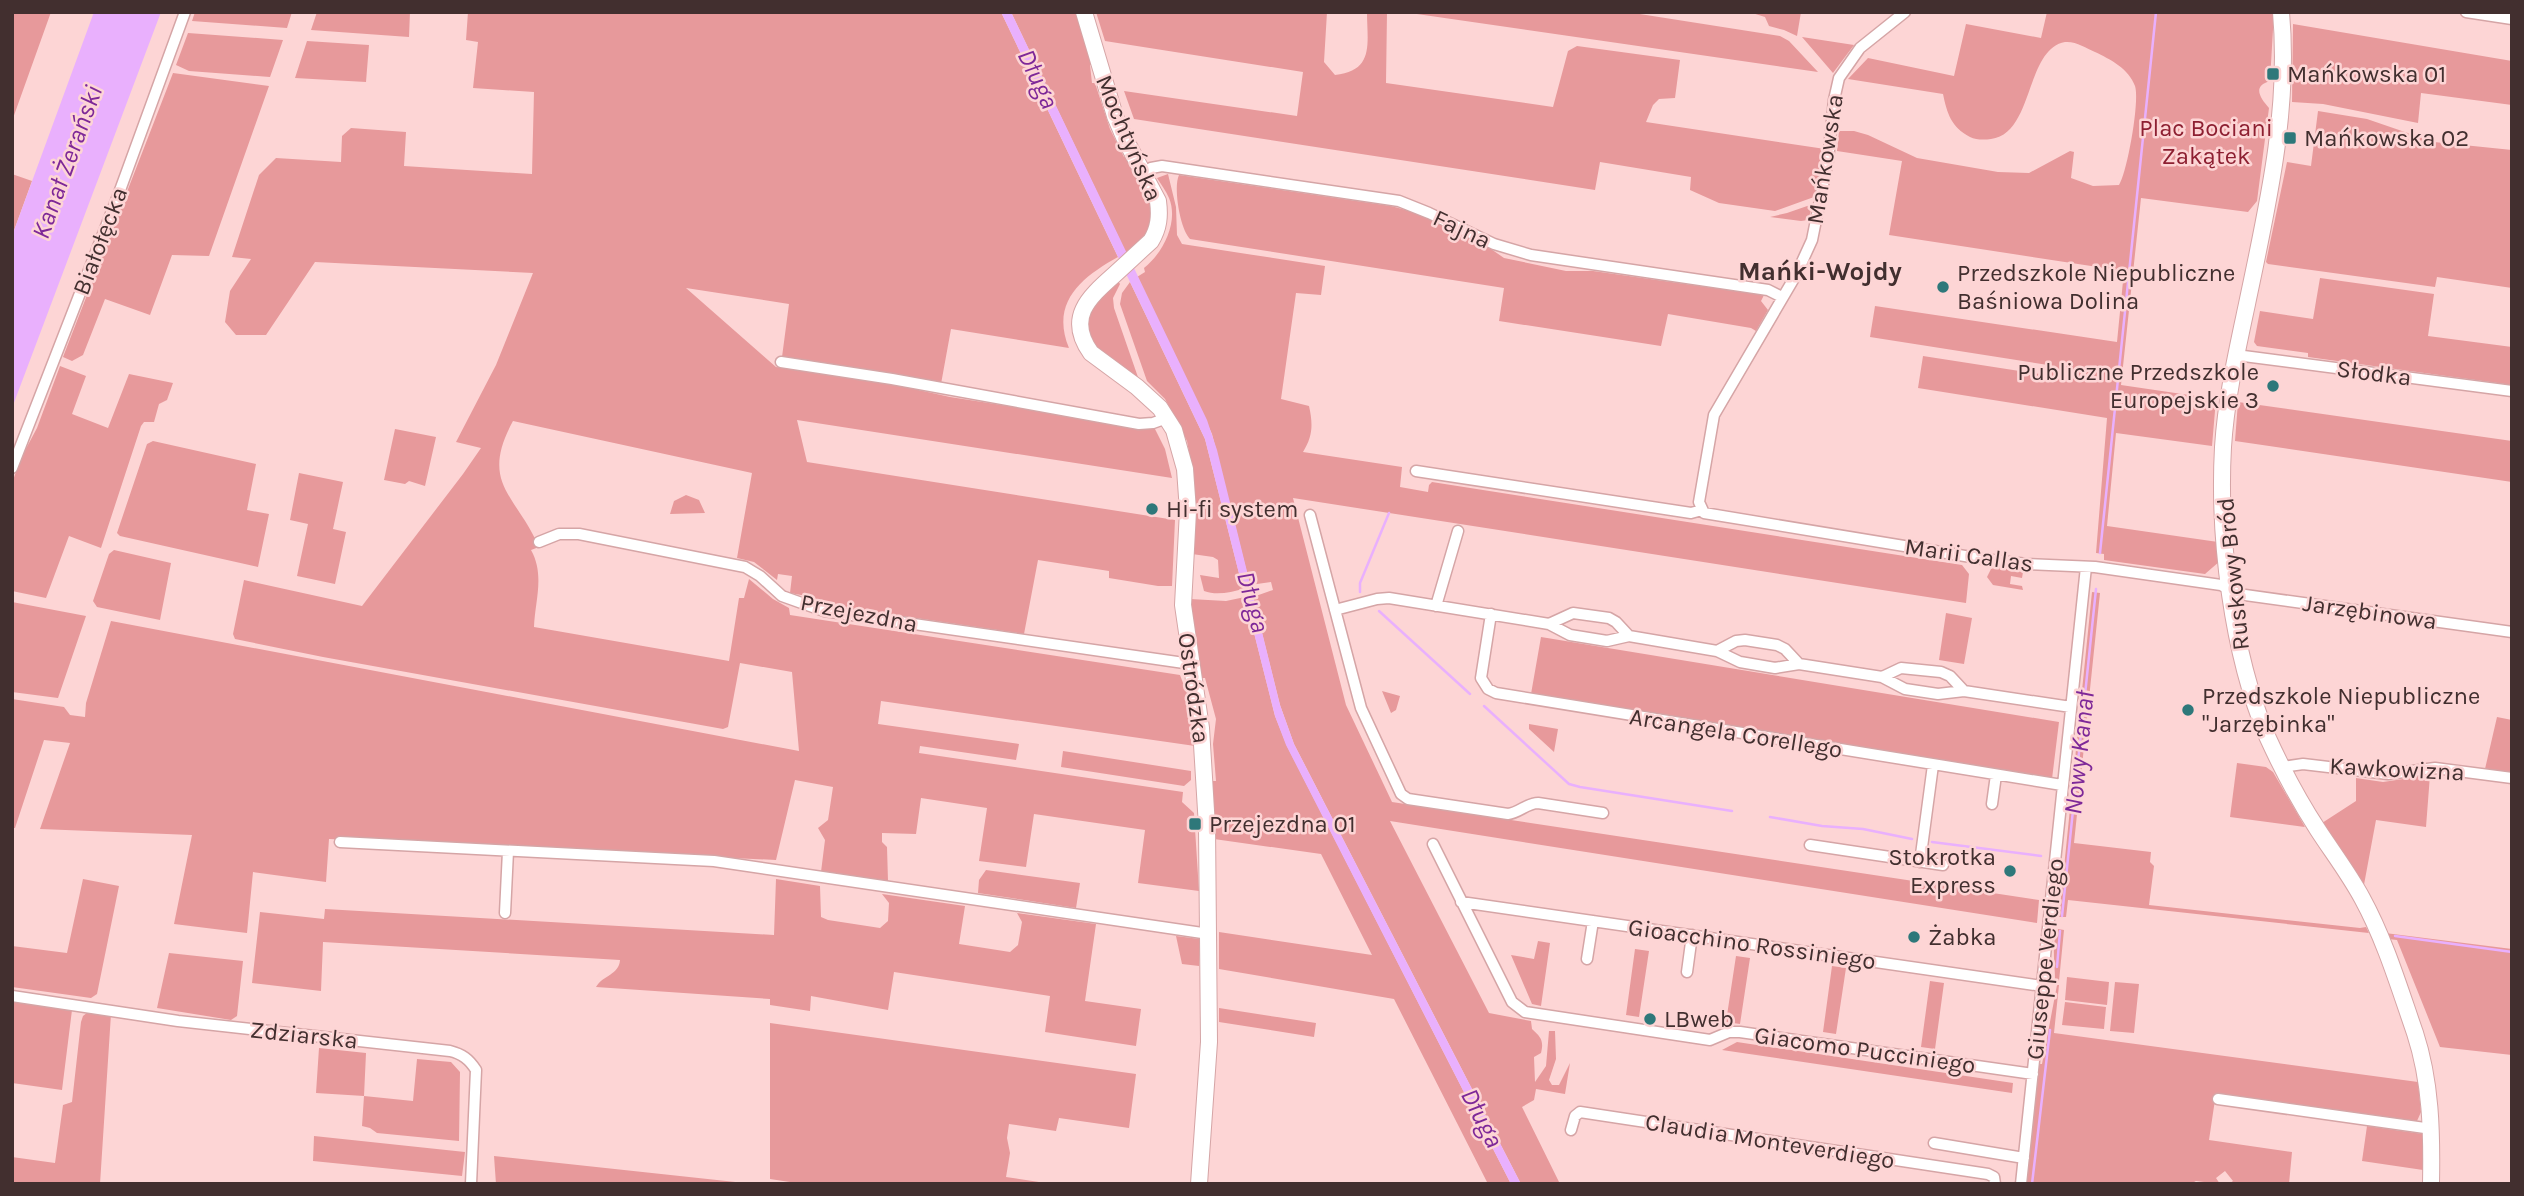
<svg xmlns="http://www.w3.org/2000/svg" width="2524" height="1196" font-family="Karla,sans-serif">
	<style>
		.green { fill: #e7999b }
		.water { fill: #e9b0fd }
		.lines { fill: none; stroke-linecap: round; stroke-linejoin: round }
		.stream { stroke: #e9b0fd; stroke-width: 2.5 }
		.street-casing { stroke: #d5a5a6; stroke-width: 13 }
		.secondary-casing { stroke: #d5a5a6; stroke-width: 18 }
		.street { stroke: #fff; stroke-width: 10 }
		.secondary { stroke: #fff; stroke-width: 16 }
		.poi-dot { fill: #2e787a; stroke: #fdd5d5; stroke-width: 2.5 }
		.labels { text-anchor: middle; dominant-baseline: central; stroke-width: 5; stroke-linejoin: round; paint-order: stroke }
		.poi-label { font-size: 24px; fill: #422f2f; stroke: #fdd5d5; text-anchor: start }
		.park-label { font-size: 24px; fill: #8d1f31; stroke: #fdd5d5 }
		.street-label { font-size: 24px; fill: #422f2f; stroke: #fdd5d5 }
		.water-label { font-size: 26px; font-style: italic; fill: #7e2898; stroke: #fdd5d5 }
		.neighbourhood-label { font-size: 26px; font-weight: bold; fill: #422f2f; stroke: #fdd5d5 }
	</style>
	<rect width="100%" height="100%" fill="#fdd5d5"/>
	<path class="green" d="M12,12H51L12,121Z
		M195,12H292L287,28L192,21Z
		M317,12H410L409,37L311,30Z
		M468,12H1001L1118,257C1082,277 1050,302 1069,348L951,329L941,384L782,357L789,304L686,288L776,367L874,380L950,397L1155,429L1165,449L1172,478L797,420L807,462L1175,520L1172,586H1158L1109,578V571L1038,560L1024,634L827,605L815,602L812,597L790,593L792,576L778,574L777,580L754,562L737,558L752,473L513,421C479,484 516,494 539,547L531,550C545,575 535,601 534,627L729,661L739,598H744L749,579L773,599L789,608L790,615L1180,675L1189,699L1195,746L881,701L878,724L1019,744L1016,760L920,746L919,753L1183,792L1182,802L1194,813L1199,891L1138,883L1145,830L1034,814L1026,867L979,861L987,808L921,798L916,834L882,833V842L887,847L888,881L821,872L825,840L818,828L828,820L833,787L795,780L776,860L329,839L326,882L253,872L247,933L174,924L192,835L40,829L70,743L44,740L15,828H12V699L64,707L70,715L85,717L86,703L111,621L799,751L792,672L740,663L728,727L723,729L323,657L235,639L233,634L244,580L362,606L463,474L481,448L456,442L496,365L533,273L315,262L266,335H236L225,322L230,291L251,259L232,257L259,175L276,158L341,162L342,136L351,128L406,132L404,166L532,174L534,92L473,88L478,42L466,40Z
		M1011,12H1079L1094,63L1090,65L1092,83H1095L1110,129L1124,157L1129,156L1153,210L1150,232L1126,253Z
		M1096,12H1327L1324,62L1335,75C1375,71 1367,43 1367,12H1387L1386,83L1553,107L1568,51L1577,46L1680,60L1675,98L1659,99L1653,105L1646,122L1825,149L1816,193L1814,197L1775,211L1719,203L1690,190L1691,177L1600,162L1595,190L1134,119L1124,91L1297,116L1303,72L1105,41Z
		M1403,12H1627L1780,36L1789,41L1818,72Z
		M1749,12H1801L1797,36L1784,30L1769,26L1765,17Z
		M2047,12H2274L2270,81C2252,86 2260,98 2269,108L2257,201L2248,212L2141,198L2121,385L2216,399L2212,446L2116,433L2107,526L2218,542L2220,561L2205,574L2104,560V554L2096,553L2107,418L1918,388L1923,356L2046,375L2048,365L1870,337L1875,306L2117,342L2124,271L1889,235L1902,161L1837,151L1839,131H1854L1868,135L1917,158L1998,172L2029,173L2070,151L2074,152L2071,178L2093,186L2119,185C2127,173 2140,101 2135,86C2129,69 2110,59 2095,52C2086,48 2076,41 2065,42C2025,49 2034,134 1991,139C1984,140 1976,140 1970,137C1951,127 1947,113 1943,94L1848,79L1868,58L1954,76L1966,24L2041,38Z
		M2293,24L2512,61V105L2421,93L2418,123L2323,104L2292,102Z
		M188,33L283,40L270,77L189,71L176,65Z
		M1802,37L1854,45L1833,73Z
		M307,41L369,45L366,82L295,78Z
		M173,73L269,86L209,256L172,255L150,315L105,299L83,355L72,361L63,357Z
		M2318,111L2367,119L2434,142L2512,150V288L2437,277L2435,287L2268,264L2266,262L2287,162L2311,166Z
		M12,174L32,181L12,236Z
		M1168,174L1176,207L1177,235L1182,244L1325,266L1321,295L1296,293L1281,399L1309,406C1313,424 1313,436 1303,452L1402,467L1400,487L1428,492L1429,485L1432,482L1962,565L1969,574L1966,603L1293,498L1346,705L1392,802L2039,900L2037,923L1390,821L1489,1013L1531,1021L1532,1029C1541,1037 1544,1041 1541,1053L1534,1057L1535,1082L1546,1066L1549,1031H1555L1556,1059L1549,1080L1552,1085H1559L1570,1063L1565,1094L1536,1089L1534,1100L1522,1107L1560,1184H1521L1294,744L1280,705L1253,597L1273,590L1271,582L1250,585L1212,434L1137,277L1145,272L1144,268C1163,253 1179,222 1169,198C1166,191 1161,184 1157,178Z
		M1179,175L1391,206L1417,213L1491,249L1504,258L1566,271H1593L1764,295L1761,301L1768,310L1756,331L1751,328L1668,314L1661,346L1499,321L1504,288L1190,239C1180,229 1173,187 1179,175Z
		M1813,204L1808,220L1801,221L1770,217L1787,213Z
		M2320,278L2434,294L2428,336L2512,347V385L2308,357V353L2257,346L2254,342L2260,311L2313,319Z
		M1118,281L1120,284L1113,298L1114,308L1140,383C1118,366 1069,339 1093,305C1100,296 1110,289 1118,281Z
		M1130,282L1205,439L1243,589C1231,592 1217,596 1204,591L1200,575L1219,578L1218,560L1213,557L1192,554L1195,487L1187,441L1165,399L1147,381L1120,304L1122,293Z
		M60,366L86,376L72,414L108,428L129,374L173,383L167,400L159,404L154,422H144L141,426L101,548L69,536L46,598L12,591V483L21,458L37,428Z
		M2238,402L2512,441V482L2235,441Z
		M395,429L436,437L425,486L409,481L405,484L384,480Z
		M153,441L256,464L247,510L269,514L258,567L120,536L117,533L147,444Z
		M299,473L343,482L333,529L346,532L335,584L297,576L308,524L290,520Z
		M686,495L699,500L705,513L670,514L674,501Z
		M114,550L171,563L160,620L97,607L93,601L109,554Z
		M1995,567L2023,572L2022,578L2011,576L2010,584L2022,586L2023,590L1993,585L1987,577L1991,569Z
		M2092,592L2100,593L2074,843L2151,852L2150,862L2154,866L2149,905L2360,928L2366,927L2369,933L2068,900L2066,917H2059Z
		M1245,597L1275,716L1287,746L1511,1184H1488L1394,999L1219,969V932L1372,955L1321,854L1214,839L1212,781H1216L1213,744L1216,719L1205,678H1201L1190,599L1226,601Z
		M12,602L86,616L58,698L12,692Z
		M1946,613L1972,618L1964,664L1939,660Z
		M1541,637L2059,722L2052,779L1531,694Z
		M1382,691L1400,696L1396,710L1391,713Z
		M2497,717L2512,720V773L2485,769Z
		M1529,724L1558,729L1554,752L1529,729Z
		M1063,751L1191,771V780L1184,786L1061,767Z
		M2237,763L2266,767L2273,772L2305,827L2230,817Z
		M2430,775L2426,827L2376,820L2363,890L2322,823L2356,801V778L2383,782Z
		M986,870L1080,883L1076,908L978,893L979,880Z
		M83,879L119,886L97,994L91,998L12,987V946L67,953Z
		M776,879L820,886L821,917L828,920L880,928L888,921L889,903L882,894L965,906L959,944L1010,952L1018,945L1022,922L1017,913L1096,924L1085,1001L1141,1009L1136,1046L1045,1032L1050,996L894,972L888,1010L811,996L810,1011L770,1005V999L596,987C603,975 619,975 620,960L323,942L321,991L252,983L260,912L324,919L325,909L774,935Z
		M2058,929L2064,930L2059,981L2055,980C2055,963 2051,944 2058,929Z
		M2385,933L2512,949V1055L2440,1047L2397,940L2388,939Z
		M1176,936L1200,939L1199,966L1182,964Z
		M1538,941L1550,943L1541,1006L1532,1004L1511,955L1534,959Z
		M1635,949L1649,951L1639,1017L1626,1015Z
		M169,953L243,961L237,1016L231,1020L157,1008Z
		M1736,956L1750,958L1740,1024L1726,1022Z
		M1832,966L1846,968L1836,1034L1823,1032Z
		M2067,977L2109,982L2107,1005L2065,1000Z
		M1930,981L1944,983L1935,1049L1921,1047Z
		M2115,982L2139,984L2134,1033L2110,1031Z
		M2057,985H2059L2054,1033L2418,1082L2421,1112L2417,1121L2216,1093L2209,1140L2292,1152L2289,1184H2229L2233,1181L2225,1171L2216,1178L2220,1184L2196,1181L2190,1184H2024L2038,1064H2042Z
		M12,1000L72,1010L62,1090L12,1083Z
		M2065,1002L2106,1007L2104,1029L2062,1025Z
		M1219,1008L1316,1023L1314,1037L1219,1022Z
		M88,1012L111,1014L100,1184H12V1157L55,1163L63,1105L72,1102L81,1022L83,1016Z
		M770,1023L1136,1074L1129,1128L1059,1118L1056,1131L1009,1124L1007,1138L1010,1153L1006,1177L1052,1184H803L770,1179Z
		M1737,1042L2013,1083L2012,1093L1722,1050Z
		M319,1048L366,1053L364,1096L413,1101L417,1059L451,1062L460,1072L459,1141L377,1133L370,1128L362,1126L364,1096L316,1093Z
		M2367,1126L2423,1134V1170L2362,1161Z
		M314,1136L465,1152L462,1176L313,1161Z
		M494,1156L754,1184H496Z"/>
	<path class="water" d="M94,12H161L12,408V236Z
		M1001,12H1011L1207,420L1217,450L1280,705L1294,744L1521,1184H1511L1286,745L1275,716L1205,439Z"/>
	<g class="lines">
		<path class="stream" d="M2100,553L2156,12
			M1360,592V583L1389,513
			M1379,611L1470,694
			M1484,706L1569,784L1580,787L1732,811
			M1770,817L1822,826L1863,829L1912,839
			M1932,842L2041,856
			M2062,916L2096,589
			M2395,936L2512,952
			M2057,967L2060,931
			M2032,1184L2050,1030"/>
		<defs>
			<path id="street" d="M1905,12L1860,48L1839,78L1834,100L1828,160L1812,240L1796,275L1714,415L1699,502L1704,513L1983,559L2027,564L2095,567L2221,585L2238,594L2512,632
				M2466,12L2512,19
				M1143,173L1151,168L1162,166L1399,201L1429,213L1494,244L1531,255L1768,290L1782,297
				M2236,355L2512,391
				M781,362L892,379L1139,424L1153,423L1167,418
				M12,468L119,193L185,12
				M1416,471L1691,513L1702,510
				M1310,515L1361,708L1401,794L1408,799L1508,814C1519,813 1527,803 1538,803L1603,813
				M539,542L559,534H579L745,567L760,576L782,596L824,611L1191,664
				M1436,606L1458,531
				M1335,610L1377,599L1389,598L1549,624L1570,635L1607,641L1629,636L1717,651L1740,662L1775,668L1799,664L1882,677L1905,689L1938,694L1964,691L2071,707
				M1491,614L1481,678L1488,689L1496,693L2062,785
				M1549,624L1573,613L1609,618L1616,622L1629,636
				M1717,651L1736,641L1745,640L1777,645L1785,649L1799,664
				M1882,677L1901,668L1941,672L1950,676L1964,691
				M2282,767L2303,764L2388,774L2435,768L2512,778
				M1992,804L1996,775
				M340,842L714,861L1209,934
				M1433,844L1512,1002L1525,1012L1710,1040L1729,1032H1740L2033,1074
				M1810,845L1943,865
				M1920,862L1933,765
				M1461,902L2042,986
				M505,913L508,851
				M1587,959L1593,921
				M1687,972L1692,935
				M12,996L178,1021L450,1051C462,1054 469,1059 476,1070L471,1184
				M2218,1099L2432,1129
				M1571,1130L1575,1116L1580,1112L1988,1174L1994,1177L1995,1184
				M1934,1143L2024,1158
				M2021,1184L2086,567"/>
			<path id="secondary" d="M1084,12L1115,116L1124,137L1158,201C1160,216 1159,228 1151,241C1139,252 1126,264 1114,275C1088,298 1066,318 1091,353L1137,387L1160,408L1174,430L1185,469L1188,511L1183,605L1201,728L1207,827L1209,1042L1199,1184
				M2281,12C2290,111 2267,208 2247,304C2237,351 2226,399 2223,447C2218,537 2232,653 2267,736C2282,769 2299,801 2318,830C2333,853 2349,874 2362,898C2385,940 2399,987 2415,1033C2431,1082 2432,1132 2431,1184"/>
		</defs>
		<use href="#street" class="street-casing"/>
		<use href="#secondary" class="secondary-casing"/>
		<use href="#street" class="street"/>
		<use href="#secondary" class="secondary"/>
	</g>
	<g class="poi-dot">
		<rect x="2266" y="67" width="14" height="14" rx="3.5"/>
		<rect x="2283" y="131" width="14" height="14" rx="3.5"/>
		<circle cx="1943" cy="287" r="7"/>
		<circle cx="2273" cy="386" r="7"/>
		<circle cx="1152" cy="509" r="7"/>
		<circle cx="2188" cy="710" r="7"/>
		<rect x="1188" y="817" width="14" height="14" rx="3.5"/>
		<circle cx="2010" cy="871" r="7"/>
		<circle cx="1914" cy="937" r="7"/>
		<circle cx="1650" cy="1019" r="7"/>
	</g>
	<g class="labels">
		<g class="poi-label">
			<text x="2287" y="74">Mańkowska 01</text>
			<text x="2304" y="138">Mańkowska 02</text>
			<text x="1957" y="273">Przedszkole Niepubliczne<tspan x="1957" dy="28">Baśniowa Dolina</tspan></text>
			<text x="2259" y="372" text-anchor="end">Publiczne Przedszkole<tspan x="2259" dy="28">Europejskie 3</tspan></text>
			<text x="1166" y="509">Hi-fi system</text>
			<text x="2202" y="696">Przedszkole Niepubliczne<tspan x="2202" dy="28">"Jarzębinka"</tspan></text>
			<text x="1209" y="824">Przejezdna 01</text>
			<text x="1996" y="857" text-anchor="end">Stokrotka<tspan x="1996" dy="28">Express</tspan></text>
			<text x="1928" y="937">Żabka</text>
			<text x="1664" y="1019">LBweb</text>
		</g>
		<g class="park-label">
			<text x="2206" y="128">Plac Bociani<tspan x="2206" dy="28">Zakątek</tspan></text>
		</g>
		<g class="street-label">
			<text transform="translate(1129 138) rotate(67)">Mochtyńska</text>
			<text transform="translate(1825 159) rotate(-81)">Mańkowska</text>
			<text transform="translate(1462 229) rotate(25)">Fajna</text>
			<text transform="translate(100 241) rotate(-69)">Białołęcka</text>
			<text transform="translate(2374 373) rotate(7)">Słodka</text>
			<text transform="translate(1969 555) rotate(8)">Marii Callas</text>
			<text transform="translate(2233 574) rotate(-96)">Ruskowy Bród</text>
			<text transform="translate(2370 612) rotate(8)">Jarzębinowa</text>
			<text transform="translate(859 613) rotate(11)">Przejezdna</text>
			<text transform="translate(1194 688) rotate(82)">Ostródzka</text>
			<text transform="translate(1736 733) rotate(9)">Arcangela Corellego</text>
			<text transform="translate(2397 769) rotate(3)">Kawkowizna</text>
			<text transform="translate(1752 944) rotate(8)">Gioacchino Rossiniego</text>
			<text transform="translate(2045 959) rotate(-84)">Giuseppe Verdiego</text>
			<text transform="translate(304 1035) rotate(6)">Zdziarska</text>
			<text transform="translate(1865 1050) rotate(8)">Giacomo Pucciniego</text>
			<text transform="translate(1770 1141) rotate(9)">Claudia Monteverdiego</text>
		</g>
		<g class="water-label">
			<text transform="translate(1038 79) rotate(65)">Długa</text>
			<text transform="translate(67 162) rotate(-70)">Kanał Żerański</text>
			<text transform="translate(1253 602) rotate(75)">Długa</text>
			<text transform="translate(2079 753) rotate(-84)">Nowy Kanał</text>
			<text transform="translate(1482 1118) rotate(63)">Długa</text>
		</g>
		<g class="neighbourhood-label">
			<text x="1820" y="271">Mańki-Wojdy</text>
		</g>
	</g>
	<rect width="2524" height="1196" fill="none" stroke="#422f2f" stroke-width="28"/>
</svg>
